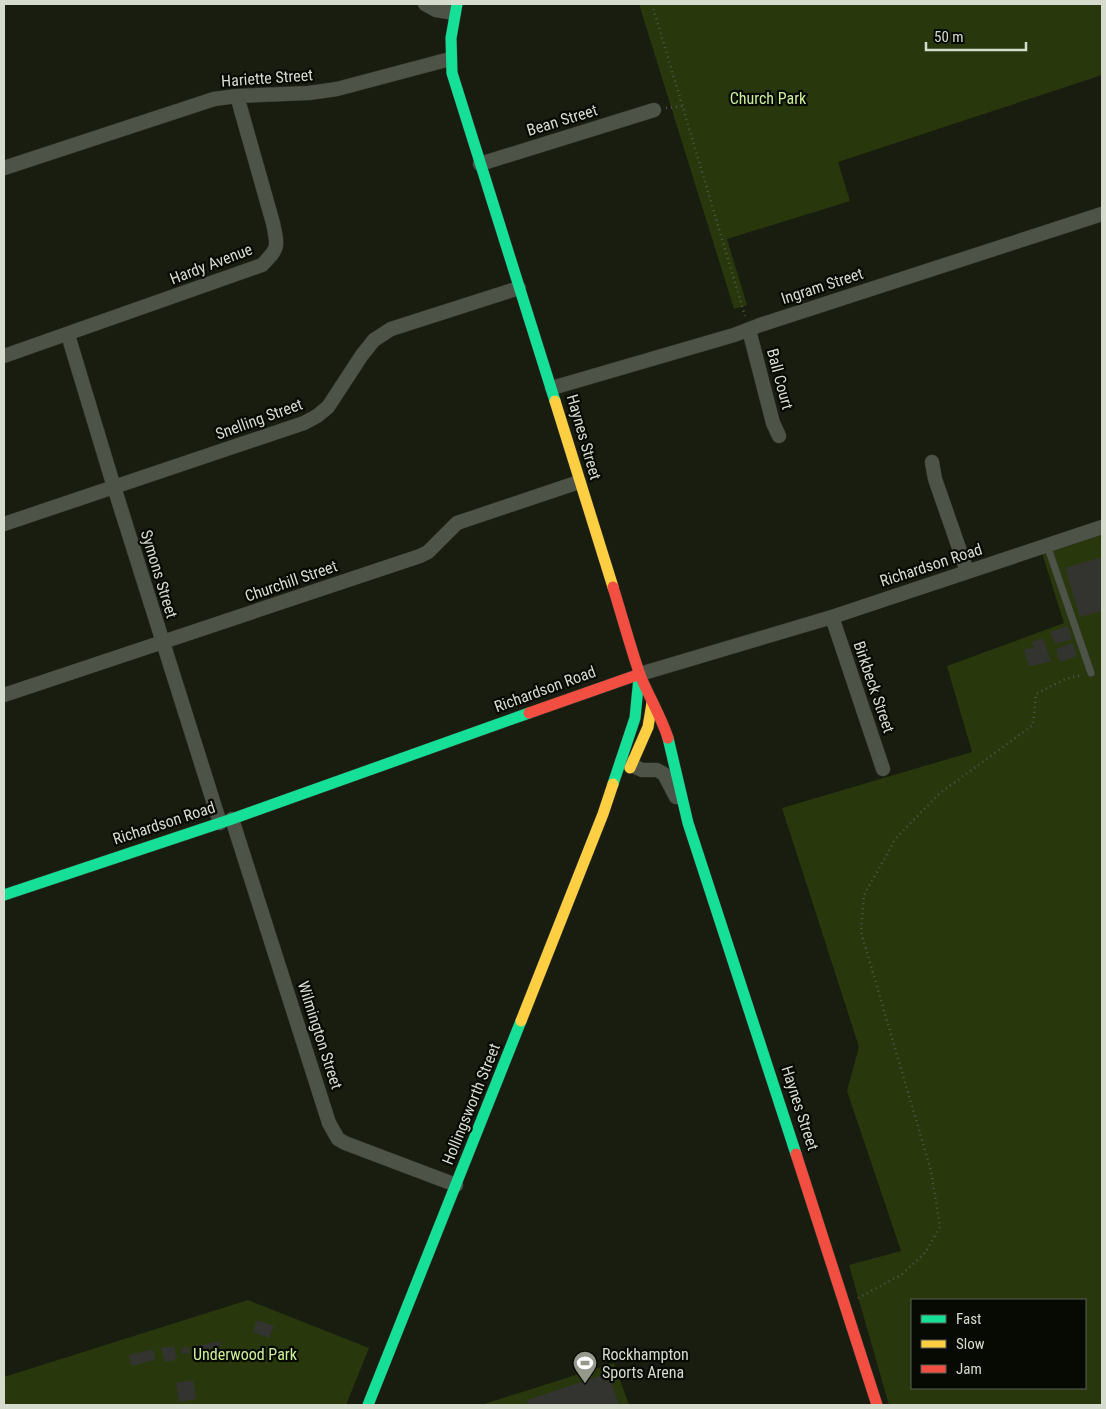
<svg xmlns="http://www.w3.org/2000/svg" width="1106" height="1409" font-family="'Roboto Condensed',sans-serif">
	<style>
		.green { fill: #28380c; fill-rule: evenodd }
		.building { fill: #333330 }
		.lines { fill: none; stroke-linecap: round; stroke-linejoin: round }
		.lane-casing { stroke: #32362c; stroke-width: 8 }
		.street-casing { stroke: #32362c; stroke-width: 15 }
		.fast-casing { stroke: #32362c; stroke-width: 12 }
		.slow-casing { stroke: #32362c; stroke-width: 12 }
		.jam-casing { stroke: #32362c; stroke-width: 12 }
		.path { stroke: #53564d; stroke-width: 2.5; stroke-dasharray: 1 4; stroke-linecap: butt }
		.lane { stroke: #4e5348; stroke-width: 7 }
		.street { stroke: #4e5348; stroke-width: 14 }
		.fast { stroke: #16e098; stroke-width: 11 }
		.slow { stroke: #ffcf43; stroke-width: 11 }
		.jam { stroke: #f24e42; stroke-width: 11 }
		.labels { text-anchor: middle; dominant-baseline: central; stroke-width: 4.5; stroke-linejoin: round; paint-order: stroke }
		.street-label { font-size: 16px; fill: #d6dccd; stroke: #070a03 }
		.park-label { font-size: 16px; fill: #ce9; stroke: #070a03 }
		.poi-label { font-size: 16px; fill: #d6dccd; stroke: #070a03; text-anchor: start }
	</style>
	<rect width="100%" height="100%" fill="#181d10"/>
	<path class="green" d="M639,4H1102V75L838,162L850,201L727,239L747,305L734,309Z
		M1102,533V1405H889L849,1265L901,1251L847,1091L859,1047L782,808L972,752L947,666L1064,623L1042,553ZM912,1300H1085V1388H912Z
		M248,1300L369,1348L346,1405H4V1377Z
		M614,1363L629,1405H481Z"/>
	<path class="building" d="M1102,557V611L1080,617L1065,568Z
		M1068,626L1072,639L1055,644L1050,632Z
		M1043,638L1051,661L1029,667L1024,649L1034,648L1032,642Z
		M1073,643L1077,656L1060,662L1056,649Z
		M257,1320L274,1326L269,1338L253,1332Z
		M220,1341L221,1346L197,1351L196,1346Z
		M174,1346L177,1357H175V1360L165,1362L161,1348Z
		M189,1347L190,1353L182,1354L181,1348Z
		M153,1349L155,1360L131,1366L129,1355Z
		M608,1373L619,1405H529L527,1400Z
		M193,1380L196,1399L179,1402L176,1383Z"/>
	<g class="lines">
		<defs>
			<path id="lane" d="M1047,545L1091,673"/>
			<path id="street" d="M425,4L436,10L454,13
				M480,164L654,110
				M4,168L214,99L237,96L309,93L337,89L450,59
				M749,330L773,423L779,436
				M68,335L114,487L220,823
				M4,356L262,265C279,248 278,247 273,223L237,96
				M552,388L734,335L760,325L1102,214
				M932,462L935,479L967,571
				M4,524L304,423L317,416L328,407L362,355L374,340L391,329L519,288
				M832,617L883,769
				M640,674L832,617L1102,527
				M4,695L420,556L428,552L457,523L579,482
				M622,761L642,770H657L664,774L676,797
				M232,819L329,1123L338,1139L345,1143L456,1185"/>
			<path id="fast" d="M457,4L451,38L452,73L555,401
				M668,738L688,823L796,1154
				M613,784L635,718L639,677
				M4,895L232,819L529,713
				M368,1405L521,1021"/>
			<path id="slow" d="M555,401L613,587
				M630,768L648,727L652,703
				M521,1021L603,814L613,784"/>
			<path id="jam" d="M613,587C622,616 630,646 640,675C649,697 661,716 668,738
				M529,713L640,674
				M796,1154L877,1405"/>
		</defs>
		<use href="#lane" class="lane-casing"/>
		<use href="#street" class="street-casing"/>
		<use href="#fast" class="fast-casing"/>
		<use href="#slow" class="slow-casing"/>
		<use href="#jam" class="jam-casing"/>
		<path class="path" d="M652,4L745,316
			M666,108L682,106
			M858,1298L901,1275L925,1253L940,1227L931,1171L861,932L864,895L896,838L940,793L1033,725L1036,694L1065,679L1082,675"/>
		<use href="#lane" class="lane"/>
		<use href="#street" class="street"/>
		<use href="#fast" class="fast"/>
		<use href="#slow" class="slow"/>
		<use href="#jam" class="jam"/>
	</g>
	<defs>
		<symbol id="stadium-pin" viewBox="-11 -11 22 30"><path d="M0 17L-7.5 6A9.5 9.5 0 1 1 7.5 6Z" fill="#94998b" stroke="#070a03"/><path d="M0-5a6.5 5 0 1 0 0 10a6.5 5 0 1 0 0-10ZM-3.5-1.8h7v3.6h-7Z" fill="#fff"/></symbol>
	</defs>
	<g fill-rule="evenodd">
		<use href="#stadium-pin" x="571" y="1349" width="28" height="38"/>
	</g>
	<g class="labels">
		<g class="street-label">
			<text transform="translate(267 78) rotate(-4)">Hariette Street</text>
			<text transform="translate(562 120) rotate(-17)">Bean Street</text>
			<text transform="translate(211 264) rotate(-21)">Hardy Avenue</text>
			<text transform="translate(822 286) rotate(-18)">Ingram Street</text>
			<text transform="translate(780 379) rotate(75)">Ball Court</text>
			<text transform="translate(259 419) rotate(-20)">Snelling Street</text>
			<text transform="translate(584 437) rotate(74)">Haynes Street</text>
			<text transform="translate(931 565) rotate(-18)">Richardson Road</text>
			<text transform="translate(159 574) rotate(73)">Symons Street</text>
			<text transform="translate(291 581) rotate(-19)">Churchill Street</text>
			<text transform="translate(874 687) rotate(71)">Birkbeck Street</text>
			<text transform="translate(545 689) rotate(-20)">Richardson Road</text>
			<text transform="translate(164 823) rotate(-18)">Richardson Road</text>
			<text transform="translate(320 1035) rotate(72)">Wilmington Street</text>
			<text transform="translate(471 1104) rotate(-68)">Hollingsworth Street</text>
			<text transform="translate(800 1108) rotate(72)">Haynes Street</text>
		</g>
		<g class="park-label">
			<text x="768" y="98">Church Park</text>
			<text x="245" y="1354">Underwood Park</text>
		</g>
		<g class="poi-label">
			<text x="602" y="1354">Rockhampton<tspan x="602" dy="18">Sports Arena</tspan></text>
		</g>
	</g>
	<rect width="1106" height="1409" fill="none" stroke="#d6dccd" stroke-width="10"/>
	<rect x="911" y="1299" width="175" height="90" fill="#070a03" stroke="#5a5e54"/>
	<rect x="921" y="1315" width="25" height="8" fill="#16e098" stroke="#5a5e54"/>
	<text x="956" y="1324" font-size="15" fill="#d6dccd">Fast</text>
	<rect x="921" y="1340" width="25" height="8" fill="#ffcf43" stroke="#5a5e54"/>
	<text x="956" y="1349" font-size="15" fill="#d6dccd">Slow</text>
	<rect x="921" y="1365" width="25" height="8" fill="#f24e42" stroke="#5a5e54"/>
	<text x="956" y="1374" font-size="15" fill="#d6dccd">Jam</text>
	<path d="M926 42v8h100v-8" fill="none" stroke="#d6dccd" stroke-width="2.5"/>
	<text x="934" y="42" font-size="15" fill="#d6dccd" stroke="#070a03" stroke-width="4" paint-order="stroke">50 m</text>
</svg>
